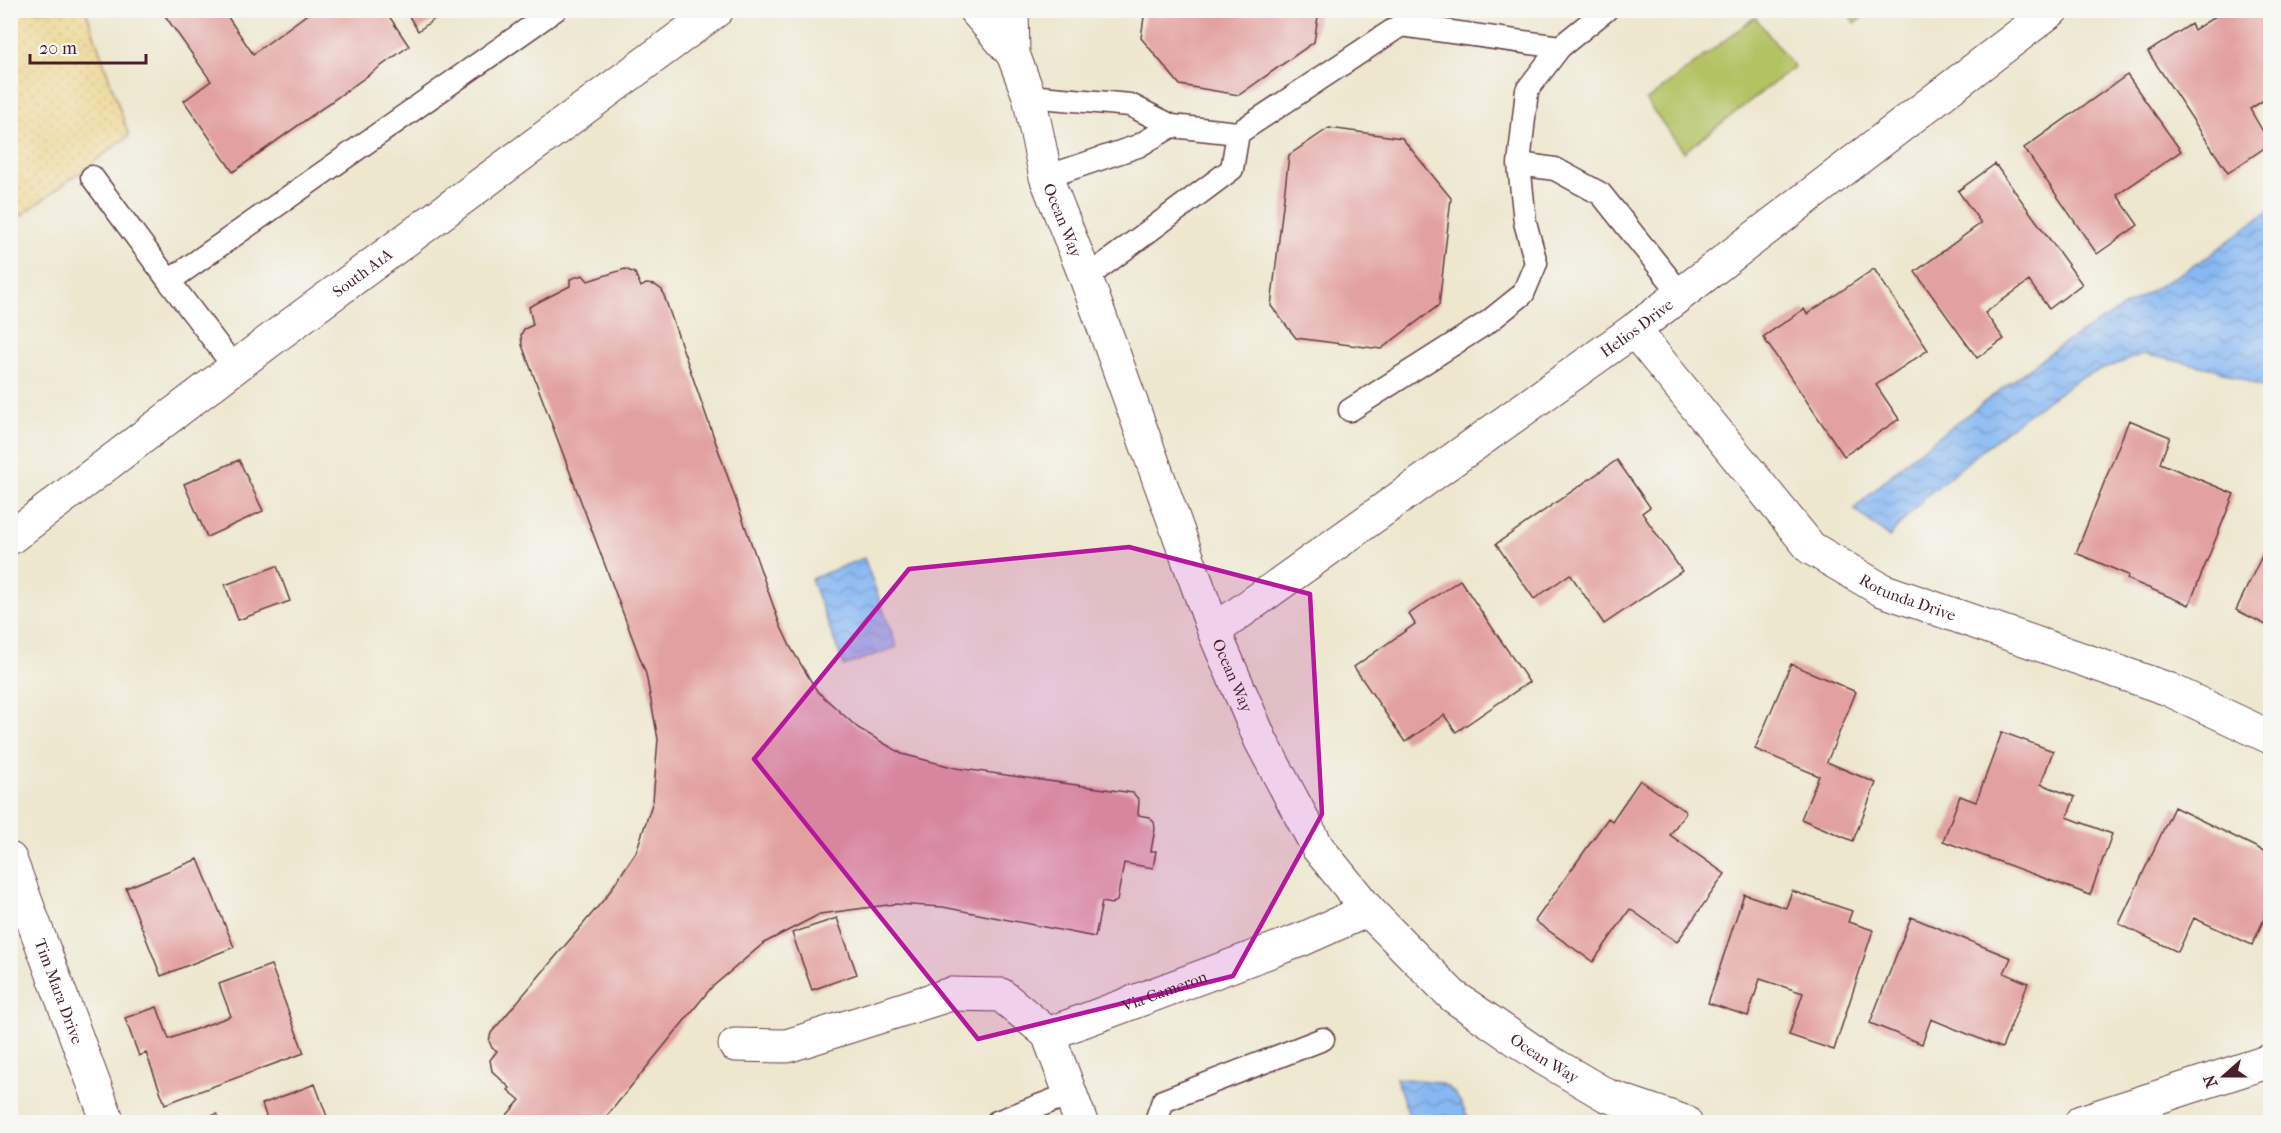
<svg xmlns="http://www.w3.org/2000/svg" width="2281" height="1133" font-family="'IM FELL French Canon',serif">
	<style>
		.sand { fill: url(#sand-dots); stroke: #9c7c64; stroke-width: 1.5 }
		.garden { fill: #b3c264; stroke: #7e7048; stroke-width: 1.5 }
		.water { fill: url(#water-waves); stroke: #686c8f; stroke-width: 1.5 }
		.building { fill: #e2a19f }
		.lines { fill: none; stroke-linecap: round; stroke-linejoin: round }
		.lane-casing { stroke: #623d43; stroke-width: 25 }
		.street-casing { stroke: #623d43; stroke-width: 35 }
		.secondary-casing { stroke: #623d43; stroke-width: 35 }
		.lane { stroke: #fff; stroke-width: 22 }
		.street { stroke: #fff; stroke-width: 33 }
		.secondary { stroke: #fff; stroke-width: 33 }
		.marked { fill: #b5179e; fill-opacity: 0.2; stroke: #b5179e; stroke-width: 4.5; stroke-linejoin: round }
		.labels { text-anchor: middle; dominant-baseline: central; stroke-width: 4.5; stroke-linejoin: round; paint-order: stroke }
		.street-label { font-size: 16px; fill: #4a1f2b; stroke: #f6f6f2 }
	</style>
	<defs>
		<pattern id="sand-dots" width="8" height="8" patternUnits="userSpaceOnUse" patternTransform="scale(1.5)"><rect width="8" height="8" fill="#eeda9e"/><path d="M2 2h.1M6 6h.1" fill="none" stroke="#cebb88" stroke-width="1.8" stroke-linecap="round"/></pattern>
		<pattern id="water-waves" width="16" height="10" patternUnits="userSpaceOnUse" patternTransform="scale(1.5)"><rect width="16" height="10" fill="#87b8f3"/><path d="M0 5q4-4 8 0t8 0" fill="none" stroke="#7095c5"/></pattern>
	</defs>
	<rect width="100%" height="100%" fill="#f6f6f2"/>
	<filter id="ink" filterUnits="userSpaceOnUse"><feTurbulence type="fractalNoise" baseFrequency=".0167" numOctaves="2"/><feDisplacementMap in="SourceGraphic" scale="12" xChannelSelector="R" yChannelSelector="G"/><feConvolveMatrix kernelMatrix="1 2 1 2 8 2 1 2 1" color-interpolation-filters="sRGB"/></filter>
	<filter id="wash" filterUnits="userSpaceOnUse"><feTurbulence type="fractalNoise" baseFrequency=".008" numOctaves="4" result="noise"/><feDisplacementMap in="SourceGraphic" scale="24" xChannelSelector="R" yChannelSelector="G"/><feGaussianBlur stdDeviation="1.35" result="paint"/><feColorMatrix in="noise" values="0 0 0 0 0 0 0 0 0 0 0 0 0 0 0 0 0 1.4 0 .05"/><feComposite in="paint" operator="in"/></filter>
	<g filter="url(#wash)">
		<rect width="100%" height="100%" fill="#ede7ce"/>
		<path class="sand" d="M11,11H86L129,136L11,223Z"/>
		<path class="garden" d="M1845,11H1871L1855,23Z
			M1755,17L1794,67L1684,152L1646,101Z"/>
		<path class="water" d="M2270,209V390L2215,369L2143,354L2080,378L2017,422L1926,496L1889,537L1854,509L1911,457L2059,346L2209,256Z
			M864,558L897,647L844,666L811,579Z
			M1396,1078C1442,1083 1451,1076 1470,1122H1411Z"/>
		<g id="blocks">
			<path class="building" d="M161,10H223L253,54L313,10H385L409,46L233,172L184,101L211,81Z
				M405,10H447L418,31Z
				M1145,10H1319L1314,42L1239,95L1180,85L1141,38Z
				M2213,10H2270V96L2250,109L2270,144L2228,173L2148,52L2191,24L2194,30L2216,16Z
				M2127,75L2181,151L2117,195L2138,225L2097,254L2024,148Z
				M1329,128L1402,138L1451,198L1439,305L1381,349L1296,338L1271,306L1289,155Z
				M1995,164L2082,284L2049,309L2029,281L1985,313L2004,339L1977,358L1915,272L1981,223L1958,191Z
				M625,269L635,273L641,287L646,284L655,285L662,290L780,625L791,648L817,691L858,728L902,754L956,768L1133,793L1139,800L1138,815L1149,817L1154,822L1155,829L1151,851H1156L1153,868L1124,863L1117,901L1111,904L1102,902L1095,937L943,907L895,904L820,914L764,943L711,988L602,1122H501L520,1100L508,1090L510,1088L492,1071L490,1060L497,1051L492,1048L489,1041L491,1033L606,897L636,852L653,801L658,739L646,674L522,345L521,335L524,329L533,325L529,307L570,286V279L583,275L588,281Z
				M1874,269L1928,350L1876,385L1899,419L1844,456L1763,337L1804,309L1807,314Z
				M2129,420L2170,437L2160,463L2234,494L2189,605L2127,579L2128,575L2076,553Z
				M239,460L263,511L207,537L184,484Z
				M1617,460L1650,507L1642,513L1682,571L1604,624L1570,574L1534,599L1496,544Z
				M2270,539V627L2236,610Z
				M277,566L290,601L238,620L225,585Z
				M1460,580L1529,682L1456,732L1444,715L1405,742L1354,667L1415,624L1409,614Z
				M1791,664L1856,692L1827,762L1876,783L1853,841L1801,819L1819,776L1755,749Z
				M2002,732L2053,751L2041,784L2075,797L2067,817L2112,834L2090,895L1943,841L1960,796L1976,802Z
				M1640,780L1686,812L1670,835L1725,874L1677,942L1630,909L1593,962L1535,921L1608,818L1612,821Z
				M2174,807L2270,854V906L2252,945L2194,918L2178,952L2119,924Z
				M198,859L234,947L161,976L126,888Z
				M1792,891L1852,911L1848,922L1873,930L1834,1050L1789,1035L1803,993L1760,979L1748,1016L1708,1003L1744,894L1786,908Z
				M1911,917L2011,958L2004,973L2028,983L2002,1048L1931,1019L1922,1044L1870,1023Z
				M837,918L857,974L812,990L792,933Z
				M271,965L304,1053L165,1104L146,1053L139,1056L125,1018L157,1007L169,1039L231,1016L219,984Z
				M315,1084L329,1122H268L262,1104Z
				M217,1114L220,1122H195Z"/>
		</g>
	</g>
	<g filter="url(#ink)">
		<use href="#blocks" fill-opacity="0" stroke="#623d43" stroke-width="1.5"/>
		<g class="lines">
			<defs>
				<path id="lane" d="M1029,96L1130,105L1172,126L1238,133
					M1519,164L1555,169L1601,194L1681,294
					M92,177L169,281
					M1046,177L1138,146L1172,126
					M1086,278L1232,169L1238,133L1401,25L1560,47
					M235,368L169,281L555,10
					M1350,410L1488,322L1523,294L1536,263L1525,222L1519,164L1527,90L1560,47L1606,10
					M997,1122L1070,1094
					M1159,1122L1157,1118L1163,1101L1323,1039"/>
				<g id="street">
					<path id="s1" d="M1634,330L1811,548L1882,590L2168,689L2270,737"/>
					<path id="s2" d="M1214,631L1634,330L2052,10"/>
					<path id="s3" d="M10,859L108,1122"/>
					<path id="s4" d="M1048,1034L1303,939L1368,910"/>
					<path d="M735,1045L787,1046L951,994L1001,995L1048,1034L1081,1122"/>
					<path d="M2081,1122L2270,1061"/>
				</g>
				<g id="secondary">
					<path d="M975,10L1013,54"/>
					<path id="s5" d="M1012,10L1013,54L1029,96L1046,177L1086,278L1214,631L1261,741L1318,848L1368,910L1453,996L1543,1058L1606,1095L1685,1122"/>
					<path id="s6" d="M10,538L276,336L717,10"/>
				</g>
			</defs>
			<use href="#lane" class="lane-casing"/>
			<use href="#street" class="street-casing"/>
			<use href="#secondary" class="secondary-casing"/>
			<use href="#lane" class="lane"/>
			<use href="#street" class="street"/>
			<use href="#secondary" class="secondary"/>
		</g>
	</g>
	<path class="marked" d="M1129,547L1310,594L1322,814L1233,976L978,1039L754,759L909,569Z"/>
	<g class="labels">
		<g class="street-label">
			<text stroke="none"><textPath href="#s5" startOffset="218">Ocean Way</textPath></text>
			<text stroke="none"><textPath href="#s6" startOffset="441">South A1A</textPath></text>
			<text stroke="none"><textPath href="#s2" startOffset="520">Helios Drive</textPath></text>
			<text stroke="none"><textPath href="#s1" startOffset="390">Rotunda Drive</textPath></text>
			<text stroke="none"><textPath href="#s5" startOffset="704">Ocean Way</textPath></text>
			<text stroke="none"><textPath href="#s3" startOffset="141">Tim Mara Drive</textPath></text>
			<text stroke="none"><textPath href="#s4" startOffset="124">Via Cameron</textPath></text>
			<text stroke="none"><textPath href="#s5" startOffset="1208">Ocean Way</textPath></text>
		</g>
	</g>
	<rect width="2281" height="1133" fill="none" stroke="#f6f6f2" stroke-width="36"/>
	<g transform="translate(2224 1076) rotate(249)" stroke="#f6f6f2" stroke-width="4.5" paint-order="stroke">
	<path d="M0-4.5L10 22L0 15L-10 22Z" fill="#4a1f2b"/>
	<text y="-9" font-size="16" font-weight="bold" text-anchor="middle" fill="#4a1f2b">N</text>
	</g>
	<path d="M30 54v9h116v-9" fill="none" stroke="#4a1f2b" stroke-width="3"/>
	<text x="39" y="54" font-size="18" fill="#4a1f2b" stroke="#f6f6f2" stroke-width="4.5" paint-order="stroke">20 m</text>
</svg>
